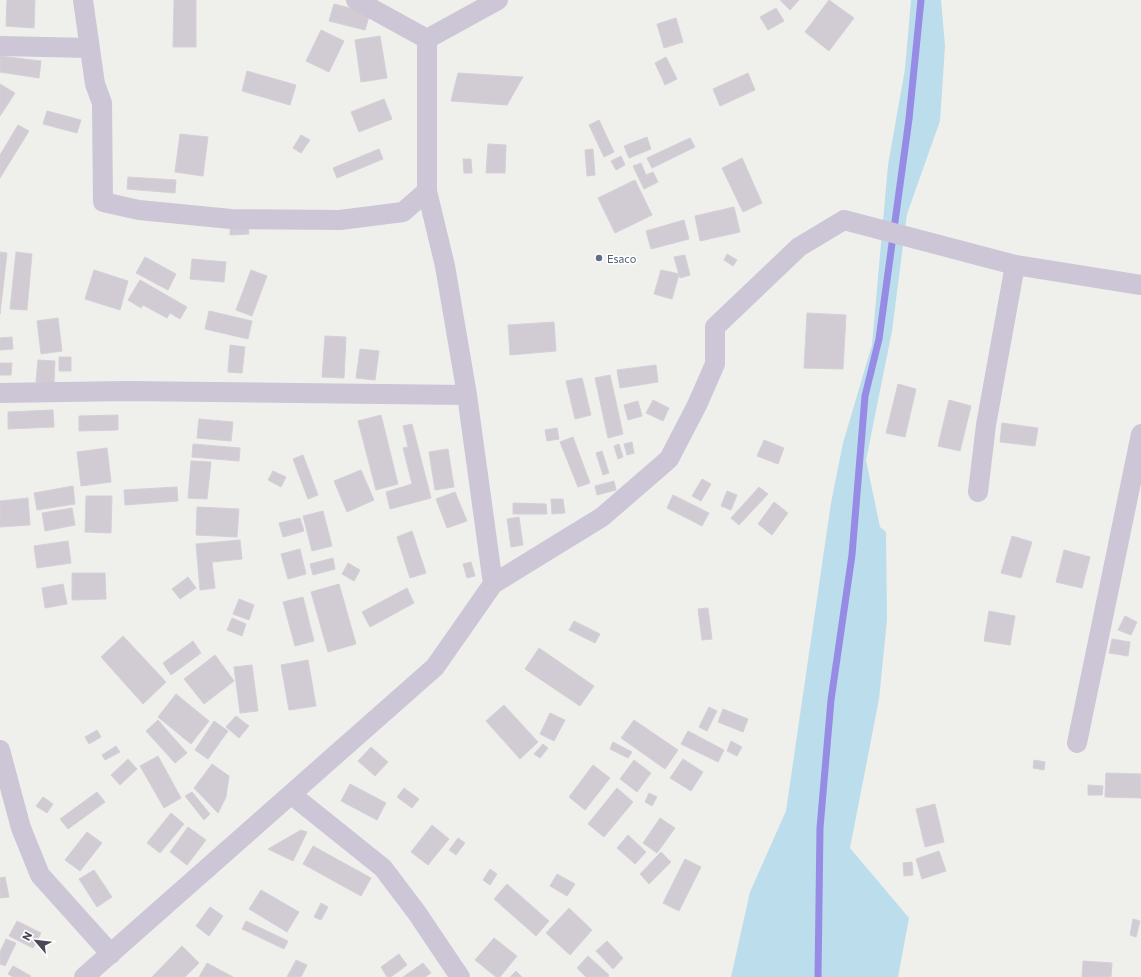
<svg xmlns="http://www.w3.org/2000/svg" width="1141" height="977" font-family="Commissioner,sans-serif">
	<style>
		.green { fill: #bcddeb }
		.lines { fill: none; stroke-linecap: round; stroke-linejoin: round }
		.stream { stroke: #968ce5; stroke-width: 7 }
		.building { fill: #d1ccd3; stroke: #d5d0d8 }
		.street { stroke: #ccc6d6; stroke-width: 20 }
		.service-dot { fill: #5c6f8a; stroke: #fff; stroke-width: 1.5 }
		.labels { text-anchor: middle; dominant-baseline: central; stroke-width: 3; stroke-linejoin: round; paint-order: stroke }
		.service-label { font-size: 11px; fill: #4e5e75; stroke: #fff; text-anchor: start }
	</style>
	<rect width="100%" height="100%" fill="#efefec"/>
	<path class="green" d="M911,0H941L945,46L940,121L907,214L892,331L866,460L880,527L886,532L887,620L879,699L850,848L909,918L898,977H731L750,892L786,811L831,503L843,443L872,345L888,165L905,69Z"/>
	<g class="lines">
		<path class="stream" d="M818,977L820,828L831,700L852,555L865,396L879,339L909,119L921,0"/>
	</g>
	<path class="building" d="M7,0H35L34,28L6,26Z
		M174,0H196V47H173Z
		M780,0H799L790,10Z
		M829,0L854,18L829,51L805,32Z
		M334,4L370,13L365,30L329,21Z
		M776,8L784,21L768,30L760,17Z
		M676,18L683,42L664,48L657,24Z
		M321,30L344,41L329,72L306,61Z
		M380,36L387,78L361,82L355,40Z
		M0,56L41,61L39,78L0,72Z
		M666,57L677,79L665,85L655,63Z
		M247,71L296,85L290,105L242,91Z
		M458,73L523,77L507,105L451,101Z
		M748,73L755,90L720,106L713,89Z
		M0,84L15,93L0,116Z
		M384,99L392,119L359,132L351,112Z
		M47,111L81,120L77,133L43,124Z
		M599,120L614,152L604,157L589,125Z
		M18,125L29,131L0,178V155Z
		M180,134L208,137L203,176L175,172Z
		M301,135L310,140L301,153L293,148Z
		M647,137L651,149L629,158L624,146Z
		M690,138L695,147L652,168L647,158Z
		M488,144L506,145L505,173H486Z
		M379,149L383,159L337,178L333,168Z
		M593,149L595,175L587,176L585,150Z
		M621,156L625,165L616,170L611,161Z
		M742,158L762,203L743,212L722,168Z
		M463,159H471L472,173H464Z
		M641,163L646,175L653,172L658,182L644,189L633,166Z
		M128,177L176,180L175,193L127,189Z
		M635,180L652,215L615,233L598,198Z
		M734,207L740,232L700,241L695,216Z
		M684,220L689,239L651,249L646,231Z
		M248,224L249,234L230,235V226Z
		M0,252L7,253L0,314Z
		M16,252L32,254L27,310L10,309Z
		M727,254L737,260L733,266L724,260Z
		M685,255L690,275L680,278L674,257Z
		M145,257L176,274L168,290L136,273Z
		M192,259L226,262L224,282L190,279Z
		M94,270L128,281L120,310L85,299Z
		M251,270L267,276L252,316L236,310Z
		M661,270L679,274L672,299L654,294Z
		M140,280L187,307L180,319L170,313L167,318L143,305L141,308L128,300Z
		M209,311L252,321L248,339L205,329Z
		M807,313L846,315L843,369L804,368Z
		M58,318L62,351L41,354L37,321Z
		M554,322L556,351L510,355L508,325Z
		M325,336L346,337L344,378L322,377Z
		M12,337L13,349L0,350V338Z
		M230,345L245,347L242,373L228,372Z
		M360,349L379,351L375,380L356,378Z
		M59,357H71V371H59Z
		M38,360L55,361L54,383L36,382Z
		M0,363H12L11,375H0Z
		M656,365L658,382L620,388L617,370Z
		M610,375L623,434L608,438L595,378Z
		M582,378L591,415L575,419L566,381Z
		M898,384L916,389L905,437L886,433Z
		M653,400L669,408L663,421L646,413Z
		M949,400L971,406L960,451L938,446Z
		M638,401L642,416L628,420L624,405Z
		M53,410L54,427L8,429V412Z
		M118,415V430L79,431V416Z
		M381,415L398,484L376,490L358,421Z
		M199,419L233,422L231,441L197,438Z
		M1002,423L1038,428L1035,446L1000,442Z
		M412,424L431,498L390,509L386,492L412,484L403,448L408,447L403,426Z
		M557,428L559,439L547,441L545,430Z
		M573,437L590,483L578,487L560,442Z
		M764,440L784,448L778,464L757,456Z
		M632,442L634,453L627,455L624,444Z
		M193,444L240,448L239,461L192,457Z
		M619,444L623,457L618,459L614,446Z
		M107,448L111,482L81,486L77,452Z
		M448,449L454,487L435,490L429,452Z
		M602,451L609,473L603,475L596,453Z
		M303,455L318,495L308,499L293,459Z
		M191,461L211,462L207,499L188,498Z
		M361,470L374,500L347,512L334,481Z
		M273,471L286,477L281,487L268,480Z
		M702,479L711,484L701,501L692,496Z
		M614,481L616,490L597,495L595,486Z
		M73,486L75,504L37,510L34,493Z
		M177,487L178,501L125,505L124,490Z
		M759,487L768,494L739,525L731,518Z
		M727,491L737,495L731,510L721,506Z
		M455,492L467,521L447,528L436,499Z
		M673,495L709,513L702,526L667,508Z
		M86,496H112L111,533L85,532Z
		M28,498L30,525L0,527V501Z
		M551,499H563L565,513L552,514Z
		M774,502L788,513L772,535L758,524Z
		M513,503L546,504L547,514H513Z
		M197,507L239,509L237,537L196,535Z
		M72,508L75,525L45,531L42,513Z
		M323,511L332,546L312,551L303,516Z
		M519,517L523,545L511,547L507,519Z
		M300,518L304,531L283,537L279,523Z
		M412,531L426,573L410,578L397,537Z
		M1012,536L1032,542L1021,578L1001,573Z
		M240,540L242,559L212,562L215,588L200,590L196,544Z
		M68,541L71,563L37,568L34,546Z
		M300,549L306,574L288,579L281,554Z
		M1064,550L1090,557L1082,588L1056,582Z
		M333,558L335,569L313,575L310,564Z
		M471,562L475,576L467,578L463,564Z
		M348,563L360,570L354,581L342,574Z
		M72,573H105L106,599L72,600Z
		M188,577L196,588L180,599L172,589Z
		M63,584L67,604L45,608L42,588Z
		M339,584L356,644L328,652L311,592Z
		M407,588L414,603L370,627L362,612Z
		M303,597L314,641L295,646L283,602Z
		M239,599L254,605L249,620L233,614Z
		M708,608L712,639L702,640L698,609Z
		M989,611L1015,616L1010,645L984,641Z
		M1125,616L1137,622L1131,635L1118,630Z
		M232,618L246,624L242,636L227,630Z
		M574,621L600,634L595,643L569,630Z
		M123,636L166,682L143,704L101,657Z
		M1112,639L1130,642L1128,656L1109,653Z
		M193,641L201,653L171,675L163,663Z
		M539,648L594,686L580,706L525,669Z
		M215,655L234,681L204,704L184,679Z
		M308,660L316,706L289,710L281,665Z
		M252,665L258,711L240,713L234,667Z
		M176,694L209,721L191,744L158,717Z
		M504,705L538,742L520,759L486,721Z
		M709,707L717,711L707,731L699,727Z
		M723,709L748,719L743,732L718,722Z
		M550,713L565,720L554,741L540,734Z
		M236,716L249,726L239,738L226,727Z
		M158,720L187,753L175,763L146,731Z
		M634,720L678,750L665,769L621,738Z
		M214,721L228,731L208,759L195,750Z
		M97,730L101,737L89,744L85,737Z
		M688,731L724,750L718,762L681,744Z
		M731,741L742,747L737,756L727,751Z
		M613,742L632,752L628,758L610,749Z
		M543,744L548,748L540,758L534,754Z
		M116,746L120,752L105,760L102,755Z
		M371,747L388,762L375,776L358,761Z
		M158,756L181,798L164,808L140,766Z
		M128,759L137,769L120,785L111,775Z
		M683,759L703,772L691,791L670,778Z
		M634,760L651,773L637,792L620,779Z
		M1034,760L1045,762L1044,770L1033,768Z
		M212,764L229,776L226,797L218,813L194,788Z
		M593,765L610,778L585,810L569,797Z
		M1106,773L1141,774V798L1105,797Z
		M350,784L386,803L377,820L341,801Z
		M1088,785L1103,786L1102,795H1088Z
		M404,788L419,799L412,808L397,797Z
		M617,788L633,802L604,837L588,824Z
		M97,792L105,802L68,829L60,819Z
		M192,792L210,814L204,820L185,796Z
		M649,793L657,797L652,806L645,802Z
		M43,797L53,804L47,813L36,806Z
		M935,804L944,842L925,847L916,809Z
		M171,813L184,824L160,853L147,843Z
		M660,818L675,828L657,853L643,843Z
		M432,825L449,839L428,865L411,852Z
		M188,827L206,840L187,865L170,852Z
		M301,830L307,832L293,861L268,849Z
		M87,832L102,843L80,871L65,860Z
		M628,835L646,852L635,864L617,848Z
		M458,838L465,843L456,855L449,850Z
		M313,846L371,878L361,896L303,864Z
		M939,851L946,871L922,879L916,859Z
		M661,852L671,862L649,884L640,874Z
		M685,859L701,867L679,911L663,903Z
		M912,862L913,875L904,876L903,863Z
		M490,869L497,874L490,885L483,880Z
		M94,870L112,897L97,907L79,879Z
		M557,874L575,884L567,896L550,886Z
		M5,877L9,897L0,898V878Z
		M507,884L549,921L536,936L494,899Z
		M261,890L299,912L287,932L249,909Z
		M321,903L328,907L321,920L314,917Z
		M210,907L223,916L209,936L196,926Z
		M569,908L592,930L570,955L546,933Z
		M1133,919L1140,921L1136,937L1130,935Z
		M17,921L41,933L33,948L9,936Z
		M246,921L288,941L284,949L242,929Z
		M494,938L517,956L500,977H496L475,960Z
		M6,939L16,943L5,966L0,964V952Z
		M607,941L623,958L613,969L596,951Z
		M182,946L199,963L185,977H152Z
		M399,954L407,965L391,977H387L381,967Z
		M588,956L609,975L608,977H586L577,968Z
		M296,960L307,965L301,977H287Z
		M1083,961L1112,963L1111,977H1082Z
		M207,963L233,977H199Z
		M423,963L431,973L425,977H403Z
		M13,966L31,976L30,977H13L8,974Z
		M516,971L522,977H510Z"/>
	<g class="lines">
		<path class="street" d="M83,0L95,84L102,103L103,202L139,210L231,219L340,220L403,212L427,191
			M356,0L427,39
			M427,39V191L445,266L467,395L493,584
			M427,39L498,0
			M0,46L90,48
			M0,393L127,391L467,395
			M978,492L986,425L1015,265
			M1077,743L1141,434
			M0,750L21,828L40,875L111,954
			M292,795L383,868L417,913L460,977
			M84,977L435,667L493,584L602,517L669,459L697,405L715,364V327L799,247L844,220L1015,265L1141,285"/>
	</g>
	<circle class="service-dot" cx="599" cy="258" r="4"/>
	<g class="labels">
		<g class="service-label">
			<text x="607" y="258">Esaco</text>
		</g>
	</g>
	<g transform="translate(36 941) rotate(298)" stroke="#ffffff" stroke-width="3" paint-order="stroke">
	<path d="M0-3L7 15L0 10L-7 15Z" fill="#4d4658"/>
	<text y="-6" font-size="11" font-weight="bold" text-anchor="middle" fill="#4d4658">N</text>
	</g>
</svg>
